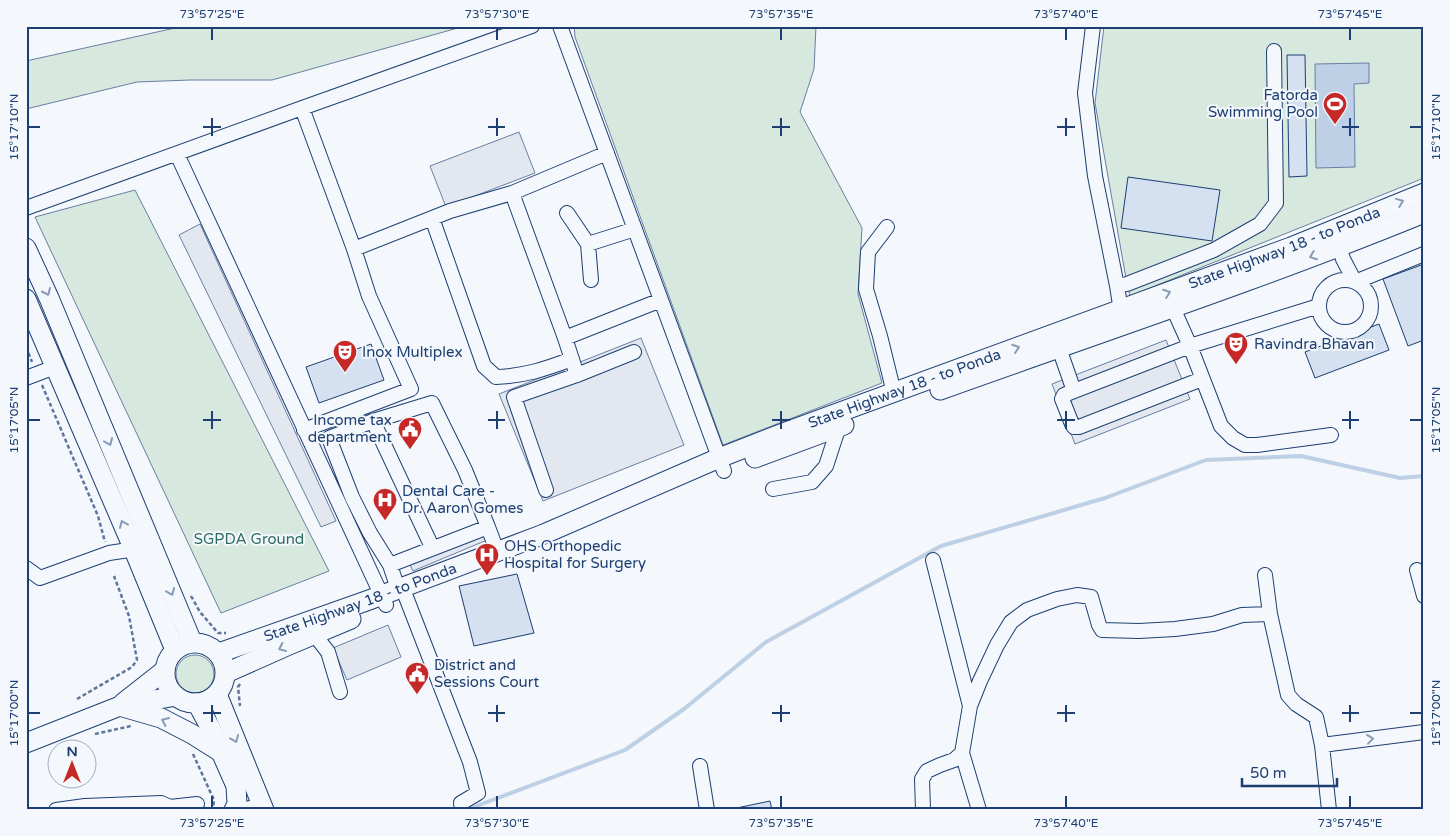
<svg xmlns="http://www.w3.org/2000/svg" width="1450" height="836" font-family="'Varela Round',sans-serif">
	<style>
		.green { fill: #d7e8df; stroke: #687fa3 }
		.parking { fill: #e3e8f0; stroke: #687fa3 }
		.water { fill: #bed0e5; stroke: #687fa3 }
		.lines { fill: none; stroke-linecap: round; stroke-linejoin: round }
		.stream { stroke: #bed0e5; stroke-width: 4 }
		.building { fill: #d5e0f0; stroke: #1d3f73 }
		.minor-casing { stroke: #1d3f73; stroke-width: 16 }
		.major-casing { stroke: #1d3f73; stroke-width: 21 }
		.path { stroke: #5e769c; stroke-width: 2.5; stroke-dasharray: 4 2.5; stroke-linecap: butt }
		.minor { stroke: #f4f7fb; stroke-width: 14 }
		.major { stroke: #f4f7fb; stroke-width: 19 }
		.oneway { stroke: #889bb7 }
		.ticks { fill: none; stroke: #1d3f73; stroke-width: 2 }
		.labels { text-anchor: middle; dominant-baseline: central; stroke-width: 4; stroke-linejoin: round; paint-order: stroke }
		.poi-label { font-size: 15px; fill: #1d3f73; stroke: #f4f7fb; text-anchor: start }
		.street-label { font-size: 15px; fill: #1d3f73; stroke: #f4f7fb }
		.park-label { font-size: 15px; fill: #2c6c60; stroke: #f4f7fb }
		.neatline { fill: none; stroke: #1d3f73; stroke-width: 2 }
		.ticks-label { font-size: 12px; text-anchor: middle; fill: #1d3f73 }
	</style>
	<rect width="100%" height="100%" fill="#f4f7fb"/>
	<path class="green" d="M184,26H465L272,80H190L137,82L26,109V61Z
		M574,26H816L814,69L800,112L862,228L858,294L882,383L723,445L575,37Z
		M1104,26H1424V178L1130,296L1127,284L1095,103Z
		M135,190L329,571L221,613L35,217Z
		M176 674a19 19 0 1 1 38 0a19 19 0 1 1-38 0Z"/>
	<path class="parking" d="M519,132L535,173L446,207L430,166Z
		M200,224L336,521L321,527L179,235Z
		M641,338L684,445L543,501L499,394Z
		M1166,340L1190,399L1075,444L1052,384Z
		M495,527L499,535L413,571L409,563Z
		M388,625L401,657L347,680L333,648Z"/>
	<path class="water" d="M1369,63V83L1354,84L1355,167L1316,168L1315,64Z"/>
	<g class="lines">
		<path class="stream" d="M466,810L625,750L684,709L766,642L941,546L1105,498L1206,460L1301,456L1400,478L1424,476"/>
	</g>
	<path class="building" d="M1287,55H1305L1307,176L1289,177Z
		M1128,177L1220,190L1212,241L1121,228Z
		M1424,264V340L1408,346L1383,279Z
		M1379,324L1389,350L1315,378L1305,352Z
		M371,344L384,380L319,403L306,367Z
		M517,574L534,633L474,646L459,586Z
		M770,801L772,810H727Z"/>
	<g class="lines">
		<defs>
			<path id="minor" d="M560,26L724,471
				M1093,26L1085,93L1095,176L1117,286L1122,317
				M302,108L354,249L369,296L411,389L304,430
				M177,154L386,605
				M512,193L565,338L661,300
				M26,208L302,108L532,26
				M567,213L588,244L635,229
				M432,218L484,366L496,377C525,376 545,369 572,359
				M887,227L868,252L866,289L880,336L894,393
				M588,244L591,280
				M1339,246L1343,259L1355,282L1424,254
				M354,249L450,211L512,193L607,153
				M1319 306a26 26 0 1 1 52 0a26 26 0 1 1-52 0Z
				M1117,286L1127,284L1214,250L1260,224L1276,203L1274,51
				M1173,308L1190,346L1221,426L1233,438L1245,445H1257L1331,435
				M565,338L577,375L634,352
				M1059,348L1074,391
				M26,378L55,367
				M1202,379L1079,427H1074L1072,424L1062,399L1064,395L1074,391L1190,346L1319,306
				M373,421L432,403L465,470L488,527
				M773,489L812,482L826,466L839,426
				M546,490L514,397L577,375
				M933,560L970,706
				M390,565L370,533L352,497L329,438L373,421L432,547
				M26,568L40,578L109,553L142,548
				M1417,570L1424,596
				M1265,575L1270,614
				M398,589L390,565L488,527L497,551
				M406,597L470,762L478,793L461,803L462,810
				M314,634L328,652L340,692
				M1322,745L1424,732
				M962,753L979,810
				M700,766L707,810
				M170,807L197,804
				M56,810L85,806L161,803L170,807L171,810
				M241,810L250,808L253,810
				M923,810L922,779L927,771L940,765L954,760L962,753L970,706L980,681L997,645L1011,622L1027,610L1057,599L1077,595L1091,597L1099,625L1102,630L1139,631L1175,629L1213,624L1242,615L1270,614L1288,695L1296,704L1316,717L1322,745L1329,810"/>
			<g id="major">
				<path d="M26,248L49,298L192,642"/>
				<path d="M26,299L134,550L175,650"/>
				<path d="M940,390C1102,332 1265,278 1424,213"/>
				<path d="M755,458L844,425"/>
				<circle cx="195" cy="673" r="30"/>
				<path id="s1" d="M219,653L369,600L544,534L719,458L791,430L1291,247L1424,193"/>
				<path d="M226,673L289,645L351,619"/>
				<path d="M217,694L264,810"/>
				<path d="M123,703L165,670"/>
				<path d="M197,703L210,727L236,786L237,804L234,810"/>
				<path d="M123,707L161,718L192,734L222,753"/>
				<path d="M26,743L120,706L176,696"/>
			</g>
		</defs>
		<use href="#minor" class="minor-casing"/>
		<use href="#major" class="major-casing"/>
		<path class="path" d="M26,347L32,362
			M42,385L98,516L105,542
			M191,596L200,612L218,633H226
			M240,684L238,687L240,706
			M77,699L132,667L137,660L129,616L114,576
			M95,734L131,726
			M193,754L214,800L213,810"/>
		<use href="#minor" class="minor"/>
		<use href="#major" class="major"/>
	</g>
	<defs><path id="oneway-chevron" d="M-2-3.5L2.5 0L-2 3.5" fill="none" stroke-width="1.6" stroke-linecap="round" stroke-linejoin="round" transform="scale(1.25)"/></defs>
	<g class="oneway">
		<use href="#oneway-chevron" transform="translate(1400 202) rotate(-22)"/>
		<use href="#oneway-chevron" transform="translate(1313 256) rotate(159)"/>
		<use href="#oneway-chevron" transform="translate(47 292) rotate(66)"/>
		<use href="#oneway-chevron" transform="translate(1167 293) rotate(-20)"/>
		<use href="#oneway-chevron" transform="translate(1016 348) rotate(-20)"/>
		<use href="#oneway-chevron" transform="translate(109 442) rotate(67)"/>
		<use href="#oneway-chevron" transform="translate(123 524) rotate(-113)"/>
		<use href="#oneway-chevron" transform="translate(171 592) rotate(67)"/>
		<use href="#oneway-chevron" transform="translate(282 648) rotate(155)"/>
		<use href="#oneway-chevron" transform="translate(165 721) rotate(-155)"/>
		<use href="#oneway-chevron" transform="translate(235 739) rotate(67)"/>
		<use href="#oneway-chevron" transform="translate(1370 739) rotate(-7)"/>
	</g>
	<path class="ticks" d="M212,28V40M497,28V40M781,28V40M1066,28V40M1350,28V40M212,118V136M497,118V136M781,118V136M1066,118V136M1350,118V136M28,127H40M203,127H221M488,127H505M772,127H790M1057,127H1075M1342,127H1359M1410,127H1422M212,411V429M497,411V429M781,411V429M1066,411V429M1350,411V429M28,420H40M203,420H221M488,420H505M772,420H790M1057,420H1075M1342,420H1359M1410,420H1422M212,705V722M497,705V722M781,705V722M1066,705V722M1350,705V722M28,713H40M203,713H221M488,713H505M772,713H790M1057,713H1075M1342,713H1359M1410,713H1422M212,796V808M497,796V808M781,796V808M1066,796V808M1350,796V808"/>
	<defs>
		<symbol id="stadium-pin" viewBox="-11 -11 22 30"><path d="M0 17L-7.5 6A9.5 9.5 0 1 1 7.5 6Z" fill="#c62828" stroke="#f4f7fb"/><path d="M0-5a6.5 5 0 1 0 0 10a6.5 5 0 1 0 0-10ZM-3.5-1.8h7v3.6h-7Z" fill="#fff"/></symbol>
		<symbol id="theatre-pin" viewBox="-11 -11 22 30"><path d="M0 17L-7.5 6A9.5 9.5 0 1 1 7.5 6Z" fill="#c62828" stroke="#f4f7fb"/><path d="M-5-5.5Q0-4 5-5.5V0Q5 5 0 6Q-5 5-5 0ZM-3.3-2.5H-1v1.5H-3.3ZM1-2.5H3.3v1.5H1ZM-2.8 1Q0 5.5 2.8 1Z" fill="#fff"/></symbol>
		<symbol id="civic-pin" viewBox="-11 -11 22 30"><path d="M0 17L-7.5 6A9.5 9.5 0 1 1 7.5 6Z" fill="#c62828" stroke="#f4f7fb"/><path d="M-.6-6.5H3V-4.5H.6V-3L4-1V1h2V6H-6V1h2V-1L-.6-3ZM-1.2 2.5V6h2.4V2.5Z" fill="#fff"/></symbol>
		<symbol id="hospital-pin" viewBox="-11 -11 22 30"><path d="M0 17L-7.5 6A9.5 9.5 0 1 1 7.5 6Z" fill="#c62828" stroke="#f4f7fb"/><path d="M-5-5h3v3.5h4V-5h3V5h-3V1.5h-4V5h-3Z" fill="#fff"/></symbol>
	</defs>
	<g fill-rule="evenodd">
		<use href="#stadium-pin" x="1321" y="90" width="28" height="38"/>
		<use href="#theatre-pin" x="1222" y="330" width="28" height="38"/>
		<use href="#theatre-pin" x="331" y="338" width="28" height="38"/>
		<use href="#civic-pin" x="396" y="415" width="28" height="38"/>
		<use href="#hospital-pin" x="371" y="486" width="28" height="38"/>
		<use href="#hospital-pin" x="473" y="541" width="28" height="38"/>
		<use href="#civic-pin" x="403" y="660" width="28" height="38"/>
	</g>
	<g class="labels">
		<g class="poi-label">
			<text x="1318" y="95" text-anchor="end">Fatorda<tspan x="1318" dy="17">Swimming Pool</tspan></text>
			<text x="1254" y="344">Ravindra Bhavan</text>
			<text x="362" y="352">Inox Multiplex</text>
			<text x="392" y="420" text-anchor="end">Income tax<tspan x="392" dy="17">department</tspan></text>
			<text x="402" y="491">Dental Care -<tspan x="402" dy="17">Dr. Aaron Gomes</tspan></text>
			<text x="504" y="546">OHS Orthopedic<tspan x="504" dy="17">Hospital for Surgery</tspan></text>
			<text x="434" y="665">District and<tspan x="434" dy="17">Sessions Court</tspan></text>
		</g>
		<g class="street-label">
			<text stroke="none"><textPath href="#s1" startOffset="1140">State Highway 18 - to Ponda</textPath></text>
			<text stroke="none"><textPath href="#s1" startOffset="735">State Highway 18 - to Ponda</textPath></text>
			<text stroke="none"><textPath href="#s1" startOffset="150">State Highway 18 - to Ponda</textPath></text>
		</g>
		<g class="park-label">
			<text x="249" y="539">SGPDA Ground</text>
		</g>
	</g>
	<rect width="1450" height="836" fill="none" stroke="#f4f7fb" stroke-width="55"/>
	<g transform="translate(72 764)"><circle r="24" fill="#f4f7fb" stroke="#9eadc5"/>
	<path d="M0-4L9 19L0 12L-9 19Z" fill="#c62828"/>
	<text y="-8" font-size="14" font-weight="bold" text-anchor="middle" fill="#1d3f73">N</text>
	</g>
	<path d="M1242 778v8h95v-8" fill="none" stroke="#1d3f73" stroke-width="2.5"/>
	<text x="1250" y="778" font-size="15" fill="#1d3f73" stroke="#f4f7fb" stroke-width="4" paint-order="stroke">50 m</text>
	<rect x="28" y="28" width="1394" height="780" class="neatline"/>
	<g class="ticks-label">
		<text x="212" y="18">73°57'25"E</text>
		<text x="497" y="18">73°57'30"E</text>
		<text x="781" y="18">73°57'35"E</text>
		<text x="1066" y="18">73°57'40"E</text>
		<text x="1350" y="18">73°57'45"E</text>
		<text transform="translate(14 127) rotate(-90)" y="4">15°17'10"N</text>
		<text transform="translate(1436 127) rotate(-90)" y="4">15°17'10"N</text>
		<text transform="translate(14 420) rotate(-90)" y="4">15°17'05"N</text>
		<text transform="translate(1436 420) rotate(-90)" y="4">15°17'05"N</text>
		<text transform="translate(14 713) rotate(-90)" y="4">15°17'00"N</text>
		<text transform="translate(1436 713) rotate(-90)" y="4">15°17'00"N</text>
		<text x="212" y="827">73°57'25"E</text>
		<text x="497" y="827">73°57'30"E</text>
		<text x="781" y="827">73°57'35"E</text>
		<text x="1066" y="827">73°57'40"E</text>
		<text x="1350" y="827">73°57'45"E</text>
	</g>
</svg>
